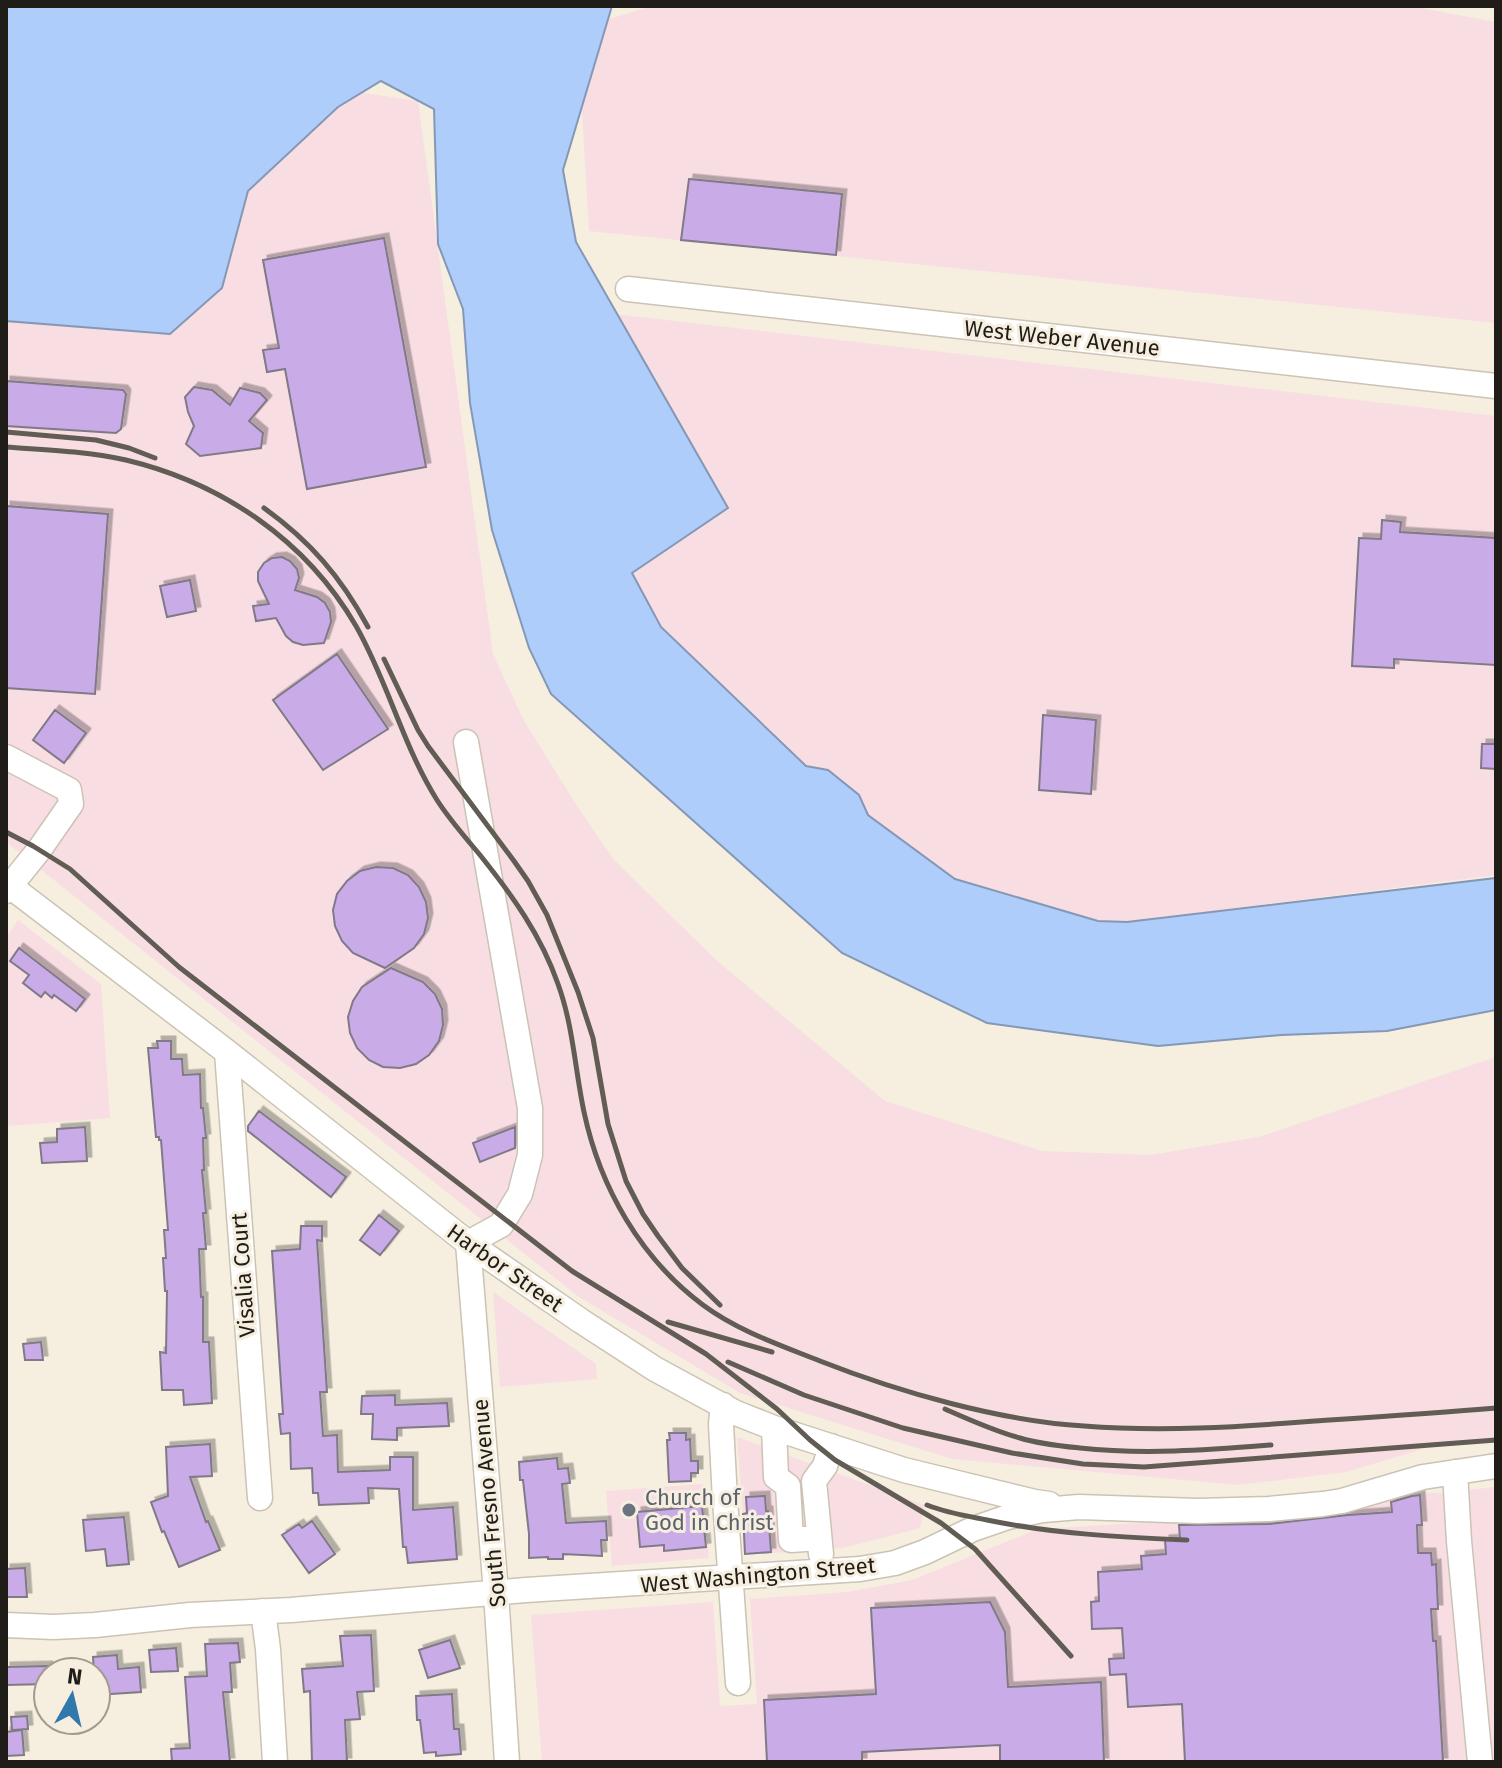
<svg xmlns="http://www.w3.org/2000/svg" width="1502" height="1768" font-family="'Fira Sans',sans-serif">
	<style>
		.industrial { fill: #f8dde3 }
		.water { fill: #afcdfa; stroke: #8498b6; stroke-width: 2 }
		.building { fill: #c9ace7; stroke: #807987; stroke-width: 2; filter: url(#shadow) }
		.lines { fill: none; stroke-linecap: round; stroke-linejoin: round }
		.minor-casing { stroke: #cbc3b4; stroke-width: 27 }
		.minor { stroke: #fff; stroke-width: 24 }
		.rail { stroke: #615c54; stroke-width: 5 }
		.worship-dot { fill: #6b7280; stroke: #f6eedf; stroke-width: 3 }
		.labels { text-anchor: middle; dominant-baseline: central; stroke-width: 6; stroke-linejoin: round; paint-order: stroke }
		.street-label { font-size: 22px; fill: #201d18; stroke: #f6eedf }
		.worship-label { font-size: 22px; fill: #5b616d; stroke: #f6eedf; text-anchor: start }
	</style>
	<defs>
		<filter id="shadow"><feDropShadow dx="4.5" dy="-4.5" stdDeviation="0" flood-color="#0004"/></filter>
	</defs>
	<rect width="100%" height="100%" fill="#f6eedf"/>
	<path class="industrial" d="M652,6H1410L1496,22V323L589,231L577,29Z
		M351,91L418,101L493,654L524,721L577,806L614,860L716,960L885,1101L1042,1151L1151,1155L1259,1137L1496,1057V1440L1436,1445L1346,1472L1238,1485L952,1459L740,1393L579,1297L6,842V295Z
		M588,311L1496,416V875L1127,922L1098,921L955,879L868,815L859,795L828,770L806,767L661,627L612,537Z
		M18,920L101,984L110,1118L6,1126V937Z
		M493,1292L596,1364L597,1379L500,1387Z
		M737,1437L924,1505L920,1528L843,1548L746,1555Z
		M703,1484L709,1558L612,1566L606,1491Z
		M1496,1487V1762H542L531,1615L713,1602L720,1706L757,1704L750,1599L847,1592L912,1580L1038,1529L1328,1512L1398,1492L1440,1493Z"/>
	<path class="water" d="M6,6H612L563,170L576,242L728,508L632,573L661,627L806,766L828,770L859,795L868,815L955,879L1098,921L1127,922L1496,878V1010L1387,1031L1281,1035L1158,1046L987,1023L842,953L551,694L529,648L492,530L470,403L463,309L438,244L434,109L381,81L338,107L248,191L222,288L170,334L6,321Z"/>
	<path class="building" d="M689,179L842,194L836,255L681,240Z
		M384,238L426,467L307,489L285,369L267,372L263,350L279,348L263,260Z
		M6,381L123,390L126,394L121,429L116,433L6,426Z
		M194,387L212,390L230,405L240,388L260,393L267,400L249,421L263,433L261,448L200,456L186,444L194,426L188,412L185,397Z
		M6,506L108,514L95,694L6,688Z
		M1382,520L1401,522L1400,532L1496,538V665L1394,659V668L1352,666L1359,538L1381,539Z
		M282,557L290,561L297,569L299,578L295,590L317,597L325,603L330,612L331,622L324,643L303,645L293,642L286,636L276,618L256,621L253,606L269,604L258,581V572L264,563L272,558Z
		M190,580L196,611L167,617L160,586Z
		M337,654L388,729L323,770L273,700Z
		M55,710L86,733L64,763L33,740Z
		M1043,715L1096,720L1091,794L1039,790Z
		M1482,744H1496V769L1481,768Z
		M376,867L393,868L408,875L419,887L426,902L428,918L424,934L414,948L385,968L353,953L342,941L335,926L333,910L337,894L347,881L360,871Z
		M19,948L85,999L76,1011L54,995L52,998L45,992L41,997L23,983L29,975L10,961Z
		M391,968L423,982L435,994L442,1009L443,1025L439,1041L429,1055L416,1064L400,1068L383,1067L369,1060L357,1048L350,1033L348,1017L353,1001L362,987Z
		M157,1041H171V1059H182L183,1075L200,1074L201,1108H203L206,1138H203L204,1170H202L206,1213H203L206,1249H199L201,1297H203V1342H209L212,1403L184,1405L183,1390H162L160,1352L166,1353L167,1291H165L163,1258H166L164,1230H168L161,1140H159V1137H156L148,1048H158Z
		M259,1111L346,1177L331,1197L248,1131V1126Z
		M85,1127L87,1161L42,1163L40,1143L57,1142V1129Z
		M515,1127V1148L480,1162L473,1143Z
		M379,1215L399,1231L380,1255L360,1240Z
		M301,1226H322V1241L317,1240L327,1392H320L323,1436L337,1435L338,1472L390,1470V1457H413V1510L453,1507L457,1559L408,1563L406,1547H403L399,1489L368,1488L369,1503L319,1505L318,1493H313L312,1468L291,1469L290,1433L281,1434L279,1414H283L272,1251L300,1249Z
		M41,1342L43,1360H25L23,1344Z
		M395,1395V1405L447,1403L449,1426L397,1428V1440L372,1439L373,1414H361L362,1396Z
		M669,1433H686V1440L690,1439L691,1461H698V1473H691V1481L669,1482L667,1440H670Z
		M210,1444L212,1476L190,1477L206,1522L208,1521L220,1550L179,1567L164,1531L162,1532L151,1502L168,1496L166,1447Z
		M557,1458L558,1469L568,1468L570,1483L562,1484L566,1523L606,1521L607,1540H601L602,1556L563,1554V1559H548V1557L529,1558V1534L523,1480H520L519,1462Z
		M1420,1495L1422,1525H1417L1418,1553H1431L1432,1565L1436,1564L1438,1609H1431L1433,1641H1436L1443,1762H1185L1182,1704L1128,1707L1126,1674L1110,1675L1109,1659L1124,1658L1122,1628L1092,1629L1091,1602L1099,1601L1098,1572L1142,1569L1141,1556L1166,1554L1165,1540L1180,1539L1179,1525L1269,1524L1348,1515L1392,1512L1391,1502L1412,1496Z
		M765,1496L766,1511H768L771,1552L745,1554L743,1514L747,1513L746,1497Z
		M702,1506L706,1547L664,1551V1545L640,1547L637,1512Z
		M124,1517L129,1564L107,1566L105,1549L86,1551L83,1520Z
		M312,1521L335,1554L309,1573L282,1535L299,1524L302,1528Z
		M25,1568L27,1597H6V1569Z
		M990,1602L1005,1632L1008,1687L1101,1682L1104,1762H1000V1745L862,1752V1762H767L764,1700L876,1694L871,1608Z
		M371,1635L374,1691L357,1692L360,1719L345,1720L347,1762H312L310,1691L304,1692L302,1669L343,1666L340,1636Z
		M450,1640L460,1668L428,1678L419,1650Z
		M238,1643L240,1662L230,1663L232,1692H223L230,1762H172L171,1749L190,1748L185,1677L207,1676L205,1644Z
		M176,1648L178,1671L151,1672L149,1650Z
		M117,1655L118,1669L139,1667L141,1692L96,1695V1672H94L93,1657Z
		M48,1666V1684L6,1685V1667Z
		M452,1694L454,1729H459L461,1754L436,1756V1752L424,1753L420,1720H417L416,1696Z
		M27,1716L28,1729L12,1730L11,1717Z
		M22,1730L24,1755L6,1756V1732Z"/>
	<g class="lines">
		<defs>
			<path id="minor" d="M628,289L1496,386
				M466,742L530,1108V1155L520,1194L501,1225L468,1243L496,1593L507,1762
				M6,757L69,790L71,804L39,850L6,891
				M6,883L227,1052L468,1243L581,1321L655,1369L736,1413L774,1428L904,1470L1035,1502L1049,1504
				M227,1052L260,1498
				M723,1405L721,1424L725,1500L738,1683
				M774,1428L776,1477L788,1486L791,1540L819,1538
				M1455,1472L1459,1541L1480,1762
				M821,1554L814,1481L825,1466L831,1446
				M263,1611L268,1649L275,1762
				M6,1625L53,1627L95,1625L190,1615L291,1610L526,1590L860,1569L895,1563L925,1552L973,1529L1008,1517L1043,1510L1079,1507L1198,1511L1269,1509L1323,1504L1342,1501L1423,1477L1496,1466"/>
		</defs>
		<use href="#minor" class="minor-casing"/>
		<use href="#minor" class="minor"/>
		<path class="rail" d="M6,432L96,440L129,448L155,458
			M6,447C46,450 87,451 126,460C222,483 306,540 356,626C388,682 403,746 437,800C449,819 465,837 480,855C512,895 541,935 558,984C573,1025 575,1069 584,1112C600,1187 640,1258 703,1305C738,1331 780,1345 820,1361C899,1392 1000,1421 1084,1426C1161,1432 1238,1427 1315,1421C1375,1417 1436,1413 1496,1408
			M264,508C310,541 341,577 368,627
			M384,659L418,730L428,746L514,861L528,881L547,915L578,992L593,1038L608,1124L626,1181L643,1214L658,1236L682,1268L720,1305
			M6,832L33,846L70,869L179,967L572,1271L706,1354L777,1409L810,1440L835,1460L941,1523L975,1549L1071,1656
			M668,1322L772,1352
			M728,1362L804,1395L903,1428L1012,1453L1083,1464L1144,1467L1496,1440
			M945,1409C970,1420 994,1431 1020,1438C1039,1444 1060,1446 1080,1448C1144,1455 1207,1450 1271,1445
			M927,1505C947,1513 967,1516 987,1520C1054,1534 1120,1537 1187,1540"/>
	</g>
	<circle class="worship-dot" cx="629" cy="1510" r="8"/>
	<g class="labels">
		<g class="street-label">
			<text transform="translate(1062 338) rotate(6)">West Weber Avenue</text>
			<text transform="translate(505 1268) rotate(35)">Harbor Street</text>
			<text transform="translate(243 1275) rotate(-94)">Visalia Court</text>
			<text transform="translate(489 1503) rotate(-95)">South Fresno Avenue</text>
			<text transform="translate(758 1575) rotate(-5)">West Washington Street</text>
		</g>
		<g class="worship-label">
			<text x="645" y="1497">Church of<tspan x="645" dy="25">God in Christ</tspan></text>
		</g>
	</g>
	<rect width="1502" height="1768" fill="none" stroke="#201d18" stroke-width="16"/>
	<g transform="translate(72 1696) rotate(8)"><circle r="38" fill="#f6eedf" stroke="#a09a8f" stroke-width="2"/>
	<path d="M0-6L14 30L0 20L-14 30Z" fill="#3178ac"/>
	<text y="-12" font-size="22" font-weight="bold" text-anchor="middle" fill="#201d18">N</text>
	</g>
</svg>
